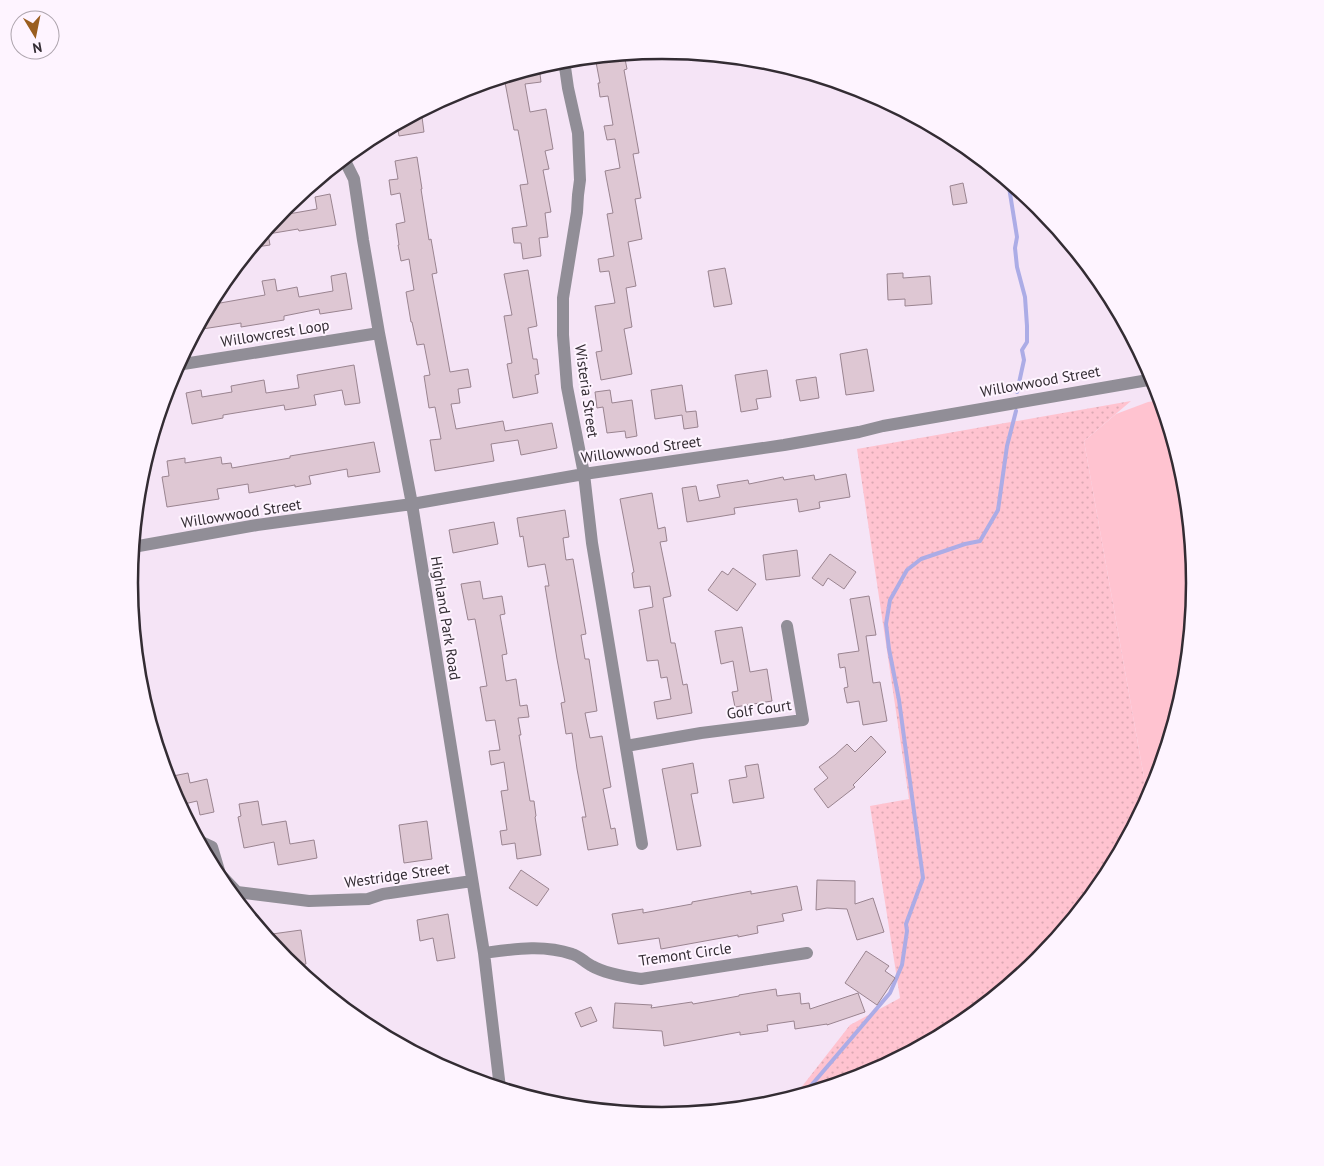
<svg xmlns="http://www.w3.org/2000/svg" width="1324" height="1166" font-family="'PT Sans',sans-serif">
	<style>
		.grass { fill: url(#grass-dots) }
		.pitch { fill: #ffc3d0 }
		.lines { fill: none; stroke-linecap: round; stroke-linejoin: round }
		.stream { stroke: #acace6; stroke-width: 4 }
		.building { fill: #dec7d3; stroke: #9a8490 }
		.minor { stroke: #918e97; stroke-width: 12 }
		.labels { text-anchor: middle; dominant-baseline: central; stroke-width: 4; stroke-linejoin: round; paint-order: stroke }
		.street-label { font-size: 15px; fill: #332c33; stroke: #fef4ff }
		.rim { fill: none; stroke: #332c33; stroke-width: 2.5 }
	</style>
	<defs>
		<pattern id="grass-dots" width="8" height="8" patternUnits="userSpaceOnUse" patternTransform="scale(1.25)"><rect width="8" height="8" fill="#ffc3d0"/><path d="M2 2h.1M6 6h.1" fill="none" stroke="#dba8b3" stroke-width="1.8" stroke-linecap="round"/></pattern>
	</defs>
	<rect width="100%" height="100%" fill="#f5e4f6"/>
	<path class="grass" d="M1131,401L1084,441L1148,800L1105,879L1039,960L958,1026L866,1076L793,1098L850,1025L900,998L870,806L909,799L857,449Z"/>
	<path class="pitch" d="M1161,400L1185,479L1195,583L1185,687L1154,787L1148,800L1084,441L1116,414L1148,402Z"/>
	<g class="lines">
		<path class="stream" d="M1008,181L1017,237L1015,248L1017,267L1025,297L1027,326V342L1022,350L1024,360L1017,392
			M803,1095L890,993L902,965L907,931L906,924L923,878L899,700L889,649L886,624L890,600L907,570L921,559L965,544L980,541L998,510L1007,446L1016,411"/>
	</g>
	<path class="building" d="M624,54L627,69L624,70L639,153L633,154L641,198L635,199L642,239L628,242L636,286L626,288L632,327L624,329L632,374L601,380L596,352L602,351L595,306L615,303L609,271L600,272L598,259L614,256L607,214L613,213L605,171L620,168L615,139L607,140L604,126L613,125L608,96L600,97L598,83H600L595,57Z
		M539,66L541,82L525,84L530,112L546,109L553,149L545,151L549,169L543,170L551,212L545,213L548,237L539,238L541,256L523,259L521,243H514L512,228L527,226L520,185L528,184L518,130H514L504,77Z
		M414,114L415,118L422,117L424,132L399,136L397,123Z
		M417,157L422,189H421L429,240L431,239L437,273L432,274L450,372L468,369L471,387L458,389L460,403L451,404L456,429L503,421L505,431L552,423L557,448L521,455L518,440L491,444L494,461L435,471L430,440L441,439L435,407L429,408L424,376L430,375L424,344L417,345L412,322H411L406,292L414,290L409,259L401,261L398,245H399L396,224L405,222L400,193L391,195L389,180L398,179L395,161Z
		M963,183L967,203L953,205L950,186Z
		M330,194L336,225L299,231L298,229L268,234L270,245L250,248L277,216L317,209L315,197Z
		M725,268L732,304L714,307L708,271Z
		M528,270L537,326L528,328L533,359H537L539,374L535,375L538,393L513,398L507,364L512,363L504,316L512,315L504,274Z
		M346,273L352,309L320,314L319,309L284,316V320L241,327V323L196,330L209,305L265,295L262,281L275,279L277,291L297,287L299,297L333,291L331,276Z
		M903,273V278L930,276L932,304L905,306V299L888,300L887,274Z
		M867,349L874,391L846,395L840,354Z
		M354,365L360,403L345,405L342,390L314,395L316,405L285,410L284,405L223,415V418L192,424L186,393L201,390L202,397L232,392L231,386L264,380L266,393L299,388L297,375Z
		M767,370L771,397L756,399L758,409L741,412L735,375Z
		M816,377L819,398L800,401L796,380Z
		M682,385L686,412L696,411L698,427L684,429L682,415L655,419L651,390Z
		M610,390L612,403L632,400L637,436L626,438L625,431L607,433L603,407L597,408L595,392Z
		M374,442L380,472L348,477L347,469L309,476L311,484L295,487V485L249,493L248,484L217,489L219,499L167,507L162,477L169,476L167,461L185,458V463L221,457L222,464L231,463L232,468L290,458V456Z
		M846,474L850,497L819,502L820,508L799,512L797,499L734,508L735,514L687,522L682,488L696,486L699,501L720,497L717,485L748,480L749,484L783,477L784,480L814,475L815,480Z
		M652,493L658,529L665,527L667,541L660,542L671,596L663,598L671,643H675L683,685L687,684L692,713L657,719L654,702L671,699L667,677L661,678L658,660L647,661L639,610L653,607L650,586L634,588L632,573L634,572L620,499Z
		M565,510L569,537L563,538L566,560L573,559L586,634L581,635L585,659H589L597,711L585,713L590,738L602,736L611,787L603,789L611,829L615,828L618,845L588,850L582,817H586L577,769L572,733L566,734L561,703L565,702L557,659L545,586H549L545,564L528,567L523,536L520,537L517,518Z
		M494,522L498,544L453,553L449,530Z
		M797,550L800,576L766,580L763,555Z
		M830,554L856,572L844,589L828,578L823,586L812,578Z
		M733,568L756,584L737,611L708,590L722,571L728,575Z
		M480,581L483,599L502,596L505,614L500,615L507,654L502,655L506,681L516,679L520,706L527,705L529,717L518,718L521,735H519L530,801H534L536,816L535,817L541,855L517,859L515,843L502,845L500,831L507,830L501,791L508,790L504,762L491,765L489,751L500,750L495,720L486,721L480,687L487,686L482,658L475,619L468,620L461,584Z
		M869,596L876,635L866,636L873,683L880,682L887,721L863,725L859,701L847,703L844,688L848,687L845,667L840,668L838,654L859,651L850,599Z
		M742,627L750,672L767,669L772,701L735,707L732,692L738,691L733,661L721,664L715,631Z
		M871,736L886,752L853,785L855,787L828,808L814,789L828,778L819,767L835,755L847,744L855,752Z
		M693,763L698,793L691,794L701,846L677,850L662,769Z
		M758,764L764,798L733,803L729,780L747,777L745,766Z
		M188,773L190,783L207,779L214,812L200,815L197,801L180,805L173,776Z
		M258,801L262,825L286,821L290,844L314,840L317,858L278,865L274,842L244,848L238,817L241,816L239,804Z
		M427,821L432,859L404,863L399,825Z
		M521,870L549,889L537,906L509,888Z
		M817,880L855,881V904L873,898L884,932L857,940L847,909L827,908L816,910Z
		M797,886L802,910L782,914L784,921L757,926L758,933L738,937V935L661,949L659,938L618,944L612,914L643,909V913L692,904V902L751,891V894Z
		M448,914L455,958L437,961L433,938L420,941L417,920Z
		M301,930L306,964L292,966L289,951L279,953L265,935Z
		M866,951L889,966L885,971L895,978L877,1005L845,983Z
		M776,989L777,996L800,993L801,1004L809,1003L810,1009L858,993L865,1012L827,1025V1024L795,1029L794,1021L767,1025L768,1031L740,1035V1032L664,1046L662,1031L613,1028L615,1003L652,1005L651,1008L692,1002L693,1004L739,996V995Z
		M591,1007L597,1021L581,1027L575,1013Z"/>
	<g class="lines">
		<path class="minor" d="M564,60L568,88L578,133L580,180L578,195L577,212L563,298V335L567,387L584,474L592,543L642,844
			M345,157L346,163L354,179L363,240L379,333L412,504L484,953L500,1088
			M177,365L379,333
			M133,547L257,525L412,504L584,474L784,445L859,432L883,426L1154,379
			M626,746L701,733L803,720L787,626
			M199,841L212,847L220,874L237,892L309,901L368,899L383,894L472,881
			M484,953C514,949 543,944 572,954C580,956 585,963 592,966C604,973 627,977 641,979L807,953"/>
	</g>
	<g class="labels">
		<g class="street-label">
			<text transform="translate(275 333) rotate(-9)">Willowcrest Loop</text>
			<text transform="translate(1040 381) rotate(-10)">Willowwood Street</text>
			<text transform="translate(587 391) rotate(82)">Wisteria Street</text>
			<text transform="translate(641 449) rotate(-8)">Willowwood Street</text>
			<text transform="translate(241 513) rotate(-9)">Willowwood Street</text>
			<text transform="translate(446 618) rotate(81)">Highland Park Road</text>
			<text transform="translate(759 709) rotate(-8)">Golf Court</text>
			<text transform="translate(397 875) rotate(-8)">Westridge Street</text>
			<text transform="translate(685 954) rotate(-8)">Tremont Circle</text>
		</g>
	</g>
	<path d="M0 0H1324V1166H0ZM138 583a524 524 0 1 1 1048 0a524 524 0 1 1-1048 0Z" fill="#fef4ff" fill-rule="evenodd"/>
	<path class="rim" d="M138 583a524 524 0 1 1 1048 0a524 524 0 1 1-1048 0Z"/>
	<g transform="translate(35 35) rotate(170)"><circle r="24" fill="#fef4ff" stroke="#ada4ad"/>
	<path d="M0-4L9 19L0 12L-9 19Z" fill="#9a5e1f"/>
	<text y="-8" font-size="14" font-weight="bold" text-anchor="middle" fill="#332c33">N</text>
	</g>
</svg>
